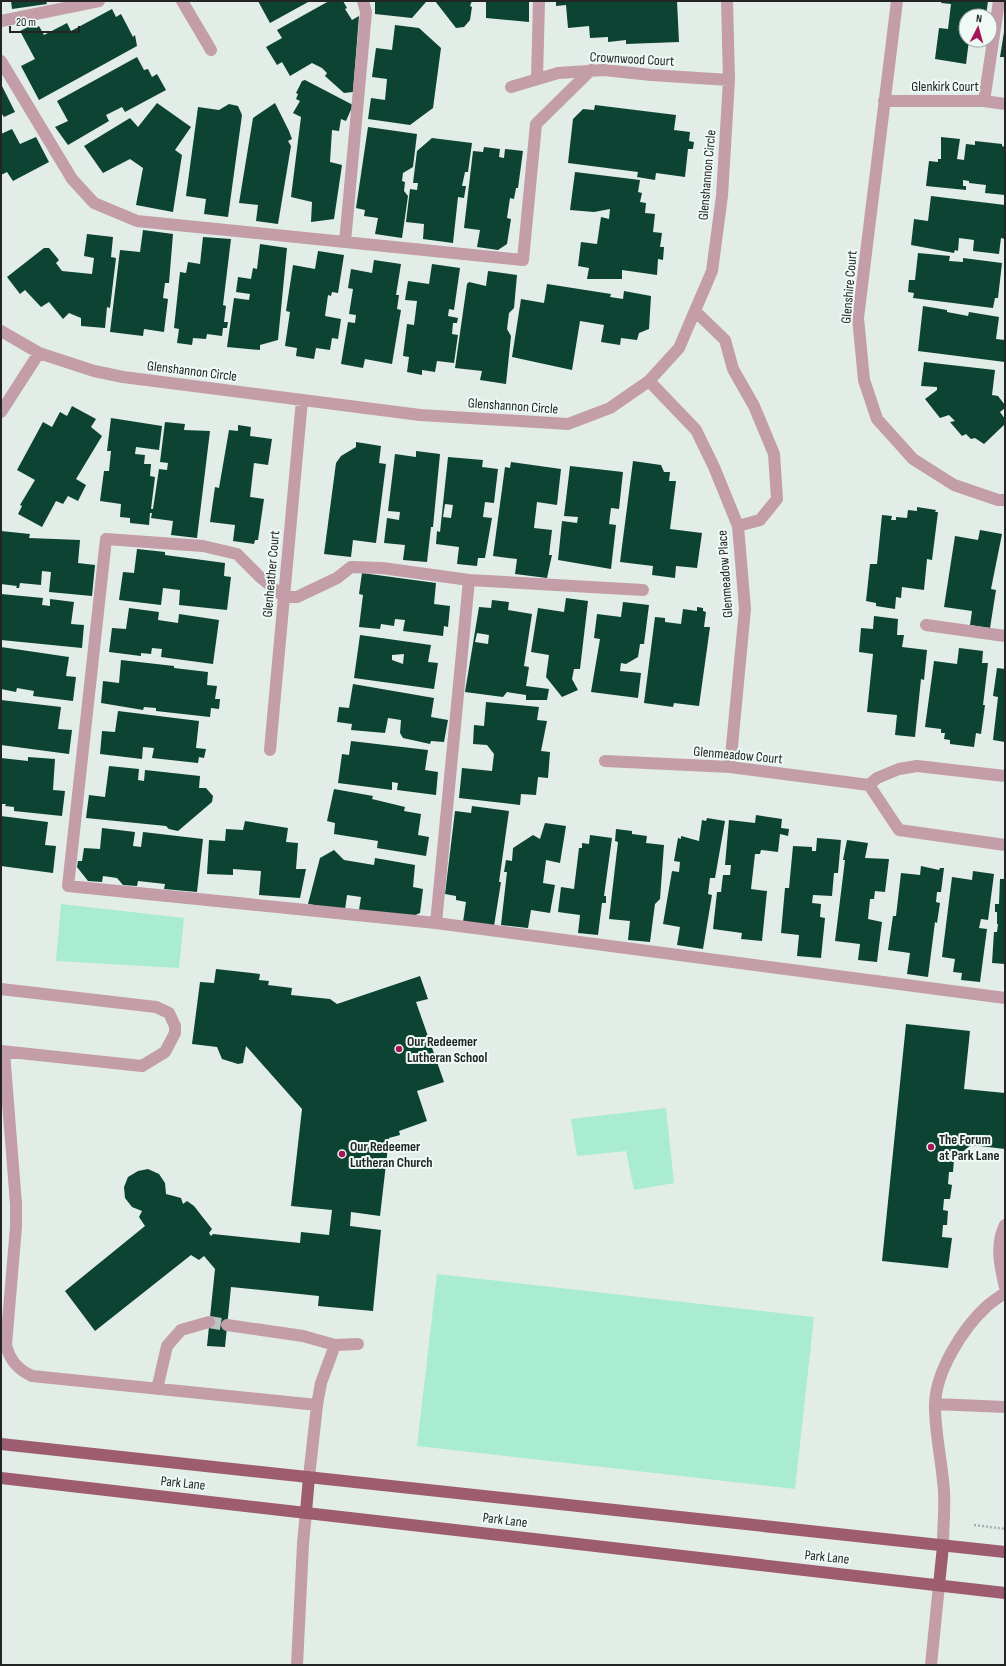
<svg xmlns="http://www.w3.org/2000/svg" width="1006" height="1666" font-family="'Sofia Sans Condensed',sans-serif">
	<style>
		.green { fill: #a9ecd2 }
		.building { fill: #0c4333; fill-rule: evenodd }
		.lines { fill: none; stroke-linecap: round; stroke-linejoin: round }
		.minor-tunnel { stroke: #bcc5c1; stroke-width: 12; stroke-dasharray: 12 6; stroke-linecap: butt }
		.path { stroke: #a8b1ad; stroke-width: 2.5; stroke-dasharray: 2 2; stroke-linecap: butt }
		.minor { stroke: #c39da7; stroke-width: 12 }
		.major { stroke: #9d5c70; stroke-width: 12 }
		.poi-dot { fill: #a51658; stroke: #effaf5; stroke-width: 1.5 }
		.labels { text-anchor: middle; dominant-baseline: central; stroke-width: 4; stroke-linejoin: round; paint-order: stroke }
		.street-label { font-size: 14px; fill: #222524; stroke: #effaf5 }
		.poi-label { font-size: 14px; font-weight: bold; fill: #222524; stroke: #effaf5; text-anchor: start }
	</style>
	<rect width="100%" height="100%" fill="#e2ede8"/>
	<path class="green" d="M61,904L184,918L179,968L56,961Z
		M666,1108L674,1183L634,1190L626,1151L577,1156L571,1119Z
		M437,1274L814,1317L795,1489L417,1446Z"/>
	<path class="building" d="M11,1H46L47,4L12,9Z
		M258,1H310L270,23Z
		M329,1H343L347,8L345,9L352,20L359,16L353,92L344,93L325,76L327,73L322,68L312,63L290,76L282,62L277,65L266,47L282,38L277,30Z
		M375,1H425L426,2L412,18L375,14Z
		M435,1H472L470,6L472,7L470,20L464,27L456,28Z
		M486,1H529V22L486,18Z
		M556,1H677L679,42L626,44V40L608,42V37L590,38L589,26L568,28L566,5L556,6Z
		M942,1H988L986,16H966V40H969L966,64L935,59L939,28L948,29L951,4L941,3Z
		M112,9L116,17L121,14L133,37L135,35L137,46L39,100L21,66L35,59L20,31L34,24L36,28L39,26L44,35L67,23L71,31Z
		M395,25L419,28L441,48L433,108L410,125L368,119L371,98L385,100L387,79L372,77L376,48L392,50Z
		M1004,32H1005V57H1000Z
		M137,57L144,70L148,69L152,77L157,74L166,90L125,112L122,107L106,115L109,121L68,145L55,127L68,121L57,101Z
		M305,80L353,105L346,121L341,119L339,131L332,130L330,162L342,165L334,219L311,222L312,202L291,197L301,117L293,113L300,101L296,99L298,94L296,93L302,81Z
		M2,86L15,112L4,117L2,114L1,115Z
		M157,103L191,127L175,150L182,155L173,212L136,205L143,168L130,159L103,173L84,146L130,118L138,127Z
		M275,103L289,131L292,139L288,141L291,146L278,224L256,221L258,205L239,203L253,118Z
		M229,104L238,106L242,115L228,217L204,214L206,199L186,196L198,107L219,110Z
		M595,105L676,115L674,130L690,132L689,141L694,142L693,149H688L685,177L656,173L655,180L637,177L638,172L568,163L573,119L583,109L594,110Z
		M368,127L417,134L413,167L403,173L402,181L405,182L404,191L408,196L402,238L375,234L378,218L364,216L365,210L356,208Z
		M12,129L20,144L36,137L49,162L13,181L7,172L1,175V134Z
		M941,137L960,139L957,159L964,160L966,144L975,145V141L1002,144V146L1005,147V195L985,193L986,185L969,183V181L963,180V186H966V190L926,186L929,161L938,162V159H941Z
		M432,138L472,143L468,172H465L462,186H466L464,198L458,197L453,243L423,239L424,224L406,222L410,189L417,190L418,183H413L417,151Z
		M484,147L500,149L499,157L504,158L505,149L523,151L518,188H516L514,199L510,198L507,218L511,219L507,244L498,250L477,247L480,230L464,228L473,151L483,152Z
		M575,172L640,180L638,192L642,193L640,202L646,203L645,213L655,214L653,232L662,233L660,247H664L663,260L658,259L657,275L622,270V279H587L589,268L578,266L581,242L597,244L601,217L609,219L610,209L594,212L570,210Z
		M931,196L1005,205V239L1001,238L999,254L973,251L974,240L959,238L958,251L955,250L954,253L911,245L914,219L928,221Z
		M143,230L173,234L169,283H165L163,298L168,299L164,332L144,329L143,336L110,332L120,250L140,252Z
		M87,234L113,237L111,257L116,258L110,308L107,307L105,328L81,326V318L69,313L63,319L49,302L41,307L25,290L20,294L7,277L44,248H49L59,260L56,263L62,271L92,274L94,258L84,256Z
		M203,237L231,239L223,305L226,306L224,322H228L227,328H223L222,336L207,334L206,339L193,338L192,345L177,343L179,329L174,328L180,272L186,273L188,262L200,264Z
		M260,244L287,248L278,340L260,345V350L227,347L234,298L249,300L250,294L236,292L238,277L251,279L253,268L257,269Z
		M318,251L344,255L338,293L332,292L331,296L328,295L325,316L341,319L338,339L332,338L330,350L316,348L314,359L296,356L297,348L285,346L290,312L286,311L293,265L315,269Z
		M918,253L950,256L949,261L963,262V258L1002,263L998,298H995L993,308L913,298L914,293L908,292L909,280H915Z
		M374,260L401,264L396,295H399L397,309L401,310L392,364L365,359L363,368L341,364L348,322L355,323L356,315L349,314L353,289L348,288L351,269L372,273Z
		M432,264L460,268L454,310L449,309L448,316L458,318L457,323H453L452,334L458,335L454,363L437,361L435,372L422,370V375L407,372L409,357L403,356L407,324L414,325L417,301L405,300L408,281L429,284Z
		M488,271L517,275L514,308L509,313L507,329L511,336L506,384L480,380L482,371L455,368L467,284L469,282L486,286Z
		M547,284L611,294L610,297L623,299L624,291L651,296L649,329L639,333L637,340L621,338L620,345L601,342L604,325L580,321L572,370L512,357L521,299L544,303Z
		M923,306L947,310V312L968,316L969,312L999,317L996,339L1005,340V362L918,351Z
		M924,362L995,370L992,395L998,396L1005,405V408L1000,412L1005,419V424L984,444L975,438L971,439L966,434L962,436L950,422L955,421L949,415L940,418L925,399L937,390V387L921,386Z
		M72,406L96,419L91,427L102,436L76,479L86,485L78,501L68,496L63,504L56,501L42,527L18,514L22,506L20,505L35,480L17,470L43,422L52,427L60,412L67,416Z
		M111,418L162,426L159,450L136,447L135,454L145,455L144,464H151L150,476L155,477L151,509H153L159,469L167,470L168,463L160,462L165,422L185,424L184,430L210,431L197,538L171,535L173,521L151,518L152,513H150L149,525L130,523V518L120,517L121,504L100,501L104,471H109L111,451H107Z
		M238,425L251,427L250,436L272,439L268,465L254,463L250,497L264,499L258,540H255L254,544L233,541L235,525L210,522L215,487L219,488L229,430L238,431Z
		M356,442L381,446L379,463L386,464L376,543L353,540L351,557L324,554L336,463L341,456L356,447Z
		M416,451L440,454L433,527H431L427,562L403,560L405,545L384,543L387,518L399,520L400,512L388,511L395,454L416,457Z
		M448,457L483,460L482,467L498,469L494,503L485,502L483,517L492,518L485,558H478L477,566L457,564L459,547L436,544L437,531L440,532ZM445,504L453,505L451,518L443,517Z
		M633,461L661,465L664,472H670L669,481H676L670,529L702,533L697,568L676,566L675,578L652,575L653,566L620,562Z
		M511,462L561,469L557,505L537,502L534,528L552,530L549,555H552L547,578L515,574L517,559L493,556L505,467L510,468Z
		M570,466L623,472L619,509L611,508L609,524L616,525L611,569L558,560L562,521L577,523L578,517L564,516Z
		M917,507L936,510L935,512H938L932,560L927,559L924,590L902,587L901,598L896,597L895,609L876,606V603L866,601L870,564H877L882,515L892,516L891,520H896V517L907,518L908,510L917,511Z
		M980,530L1002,534L991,589L996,590L990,628L970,625L972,611L944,607L955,536L978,540Z
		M1,531L30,534L29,538L80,540L78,563L95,565L92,596L49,592L51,572L42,571L41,585L20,583L19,588H16L17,586L1,584Z
		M137,549L165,552V555L225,563L224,576L231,577L227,610L179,605L180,590L163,588L161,605L119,600L123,572L134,573Z
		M362,573L436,583L434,604L450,606L448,627L444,626L443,636L403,631L405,620L395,619L394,626L381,624L380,629L359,627L363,595L359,594Z
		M1,594L43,598L42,605L50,606V599L74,602L71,624L84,625L82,648L1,640Z
		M566,598L588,601L580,669H574L572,679L578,690L562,697L546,677L549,655L531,652L538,608L564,612Z
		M492,600L509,602L508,610L532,614L524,666L529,667L526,686L549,689L547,700H526V695L507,692L503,697L465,692L479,607L491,608ZM477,633L489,635L488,644L475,642Z
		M623,602L649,605L644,644H640L638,657L626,664L621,663L620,671L641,673L638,698L591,692L600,639L594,638L597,614L621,617Z
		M697,607L703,608V611L706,612L704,627H710L699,706L674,703L673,707L644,703L655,617L665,618V622L681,624L683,609L697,611Z
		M129,608L159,612L158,620L178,623L179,614L219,620L213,664L161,657L162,649L152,648L151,654L141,653V656L109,652L112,628L126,629Z
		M874,616L898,619L897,635H904L902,647L927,650L924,680L921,679L915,737L895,735L897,715L867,712L873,654L859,652L861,628L873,629Z
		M360,635L431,645L428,662L438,663L434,689L354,678ZM404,654L403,664L392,660V655Z
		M1,647L69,657L66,676L76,677L73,701L33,696L34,691L17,688L16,692L1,689Z
		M959,648L983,651L982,663H988L983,705H985L981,734L976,733L974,747L950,744V740L944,739L945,733H941V729L925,727L934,661L957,664Z
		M121,660L174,666V668L208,672L207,685L217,686L215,699H220L219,709L211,708L210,717L156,711V708L144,707L143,710L101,703L103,681L119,683Z
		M997,668L1005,669V742L993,740L998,697L993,696Z
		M353,684L434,698L431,717L448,720L444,742L431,741L430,744L403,738L400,733L401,720L388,718L385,733L351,730L352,724L337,722L339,707L349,708Z
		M1,700L61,707L58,729L72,730L69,754L1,745Z
		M486,702L539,707L537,720L547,721L541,751L550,752L548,778L538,777L536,795L521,794L520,805L459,798L462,768L492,771L494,754L487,745L473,744L474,725L484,726Z
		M118,711L199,721L196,748L206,749L204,758L199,757L198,763L152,758L154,748L143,747L142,759L100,754L102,731L115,732Z
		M351,741L428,750L425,770L438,772L436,795L397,790L398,783L392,782V790L338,783L342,754L349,755Z
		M28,757L55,759L53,790L65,791L62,816L14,811V807L5,806L6,804H1V758L28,761Z
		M109,766L139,769L138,780L144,781L145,770L200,776L199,788H206L213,796L212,802L178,831L169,829L166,826L86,818L89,795L105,797Z
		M334,789L373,796L372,799L405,807L404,811L421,814L418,835L429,837L426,856L377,848L378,841L334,834L335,823L327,821Z
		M472,806L509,811L499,882H501L494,926L463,922L466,902L456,900V896L445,894L455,811L471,813Z
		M756,815L782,819L781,828L789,829L788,836L780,834L778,852L761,850L760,854H755L751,889L767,891L762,941L741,939L742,933L713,929L717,892H721L723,875H730L731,865H725L729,820L755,823Z
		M1,816L48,822L45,845L56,846L53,873L1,866Z
		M707,818L725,821L715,878H710L708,894L712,895L703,949L677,945L680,927L663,924L672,871L679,872L680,862L674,861L678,838L681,839V836L699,841L702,820L706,821Z
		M245,821L288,828L286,842L298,843L296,869H306L300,898L259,895L261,871L233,869V875L207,874L209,840L225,841L226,829L243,830Z
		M545,823L566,826L560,863L546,860L543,883L555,885L550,913L531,910L528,928L501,925L507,872H504L506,860L512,861L513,848L533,835L540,839Z
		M102,828L135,832L133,846L141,847L143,832L203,839L197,892L164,889L165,884L138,881L137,886L123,885L117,878L103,876L102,882L88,881L77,867L78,861H82L84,848L100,849Z
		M616,829L632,831V834L647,836L646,843L664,845L660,899L655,904L650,942L628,940L630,921L609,919L618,842L615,841Z
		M590,835L612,838L604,896H606V903H602L598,935L578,933L580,915L558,912L561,887L574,889L579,848H582V843L589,844Z
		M817,838L841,840L838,873H834L832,896L813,895L812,903L821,904L820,917L825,918L821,958L797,956L799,935L781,933L785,888H789L793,846L812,847V851H816Z
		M847,840L868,843L865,858L889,859L885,892L875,891L874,899H870L868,919L882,922L877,962L858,960L860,944L835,941L845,860H843Z
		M334,850L344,860L374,865L375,858L415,865L413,887L423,889L420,913L411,917L359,910L361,897L347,895L345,910L308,904L320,858Z
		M921,866L939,870L940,868H944L941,892H937L936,902L940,903L937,923L935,922L928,977L907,974L910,953L888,950L893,916H896L901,873L920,875Z
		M973,871L994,874L988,920L981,919L979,928L987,929L980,982L961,980L962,973L953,972L955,959L942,957L952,877L972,880Z
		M1000,879H1005V964L992,963L994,932H997L998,924H997V912H995V904H999Z
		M216,969L260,974L259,980L269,981L268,985L292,988L291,995L330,999L337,1004L420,976L428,999L416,1002L444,1082L417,1091L427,1121L399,1131L400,1135L389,1138L380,1216L351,1212L350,1226L381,1230L373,1311L318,1306L319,1296L231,1287L225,1347L207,1346L215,1269L204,1256L199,1260L191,1255L95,1331L65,1291L145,1226L139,1217L142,1211L132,1207L125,1198L124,1187L128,1177L138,1171L148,1169L159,1174L165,1183L166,1194L181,1198L183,1204L187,1201L194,1206L212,1229L209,1233L211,1236L213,1234L300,1243L301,1232L329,1235L332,1210L291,1206L302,1109L246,1046L243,1063L238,1064L222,1059L217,1047L192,1044L200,982L214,983Z
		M906,1024L970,1031L964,1089L1005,1093V1149L971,1145L954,1159L953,1172H949L948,1184L952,1185L950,1199H944L943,1210L948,1211L947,1225H943L942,1237L952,1238L948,1268L882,1261Z"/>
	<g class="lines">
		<path class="minor-tunnel" d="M209,1322L227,1325"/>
		<path class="path" d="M974,1525L1005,1529"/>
		<path class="minor" d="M182,1L211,50
			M897,1L858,318L864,380L877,419L913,459L954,485L998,500H1005
			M1,21L99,1
			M1,61L72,179L94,203L137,221L523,260L536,124L591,70
			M537,79L539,1
			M511,87L558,73L604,70L651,75L729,80
			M884,101H984L1005,104
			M984,101L999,1
			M345,242L366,12L363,1
			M695,311L725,340L733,369L754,406L774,454L777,499L760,520L738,526
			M1,331L39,353L94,371L123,377L420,415L568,424L610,408L649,381L679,348L712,271L722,196L729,80L727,1
			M649,381L696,430L714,467L738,526L745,609L730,767
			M1,412L39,353
			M469,580L382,568L351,567L337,578L297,597H284L260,577L237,554L203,546L106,539L68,886L436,923L1005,998
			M926,625L1005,636
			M270,750L302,400
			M605,761L730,767L869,785L877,778L899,769L917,766L1005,776
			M869,785L899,830L1005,845
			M436,923L469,580L643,590
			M1,989L156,1007L169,1013L175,1026V1033L165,1052L142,1066L1,1051
			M4,1052L16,1204V1227L6,1345C10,1360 17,1369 32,1376L317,1405
			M1005,1225C995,1245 1000,1267 1005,1287
			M227,1325L303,1336L335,1345
			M157,1389L167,1346L181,1330L209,1322
			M935,1404L1005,1407
			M309,1477L317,1405L321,1383L335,1345L358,1344
			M943,1546C943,1527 945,1509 944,1491C942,1462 935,1434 935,1406C935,1372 963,1328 987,1306C993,1301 999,1297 1005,1293
			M297,1665L303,1544L306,1512
			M931,1665L939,1585"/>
		<path class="major" d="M1,1444L1005,1552
			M1,1478L1005,1593
			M306,1512L309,1477
			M939,1585L943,1546"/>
	</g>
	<g class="poi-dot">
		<circle cx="399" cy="1049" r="4"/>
		<circle cx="931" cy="1147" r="4"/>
		<circle cx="342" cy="1154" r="4"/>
	</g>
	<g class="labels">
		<g class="street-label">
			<text transform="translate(632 59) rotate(3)">Crownwood Court</text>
			<text x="945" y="86">Glenkirk Court</text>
			<text transform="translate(707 175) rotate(-85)">Glenshannon Circle</text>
			<text transform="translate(849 287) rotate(-85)">Glenshire Court</text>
			<text transform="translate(192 371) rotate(7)">Glenshannon Circle</text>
			<text transform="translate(513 406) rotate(4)">Glenshannon Circle</text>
			<text transform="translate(271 574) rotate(-85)">Glenheather Court</text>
			<text transform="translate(725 574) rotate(-94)">Glenmeadow Place</text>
			<text transform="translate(738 755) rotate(5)">Glenmeadow Court</text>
			<text transform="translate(183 1483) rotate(6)">Park Lane</text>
			<text transform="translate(505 1520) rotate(7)">Park Lane</text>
			<text transform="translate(827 1557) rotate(6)">Park Lane</text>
		</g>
		<g class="poi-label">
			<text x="407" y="1041">Our Redeemer<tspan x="407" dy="16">Lutheran School</tspan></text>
			<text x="939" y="1139">The Forum<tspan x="939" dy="16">at Park Lane</tspan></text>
			<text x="350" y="1146">Our Redeemer<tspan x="350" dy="16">Lutheran Church</tspan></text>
		</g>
	</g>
	<rect width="1006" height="1666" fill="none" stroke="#222524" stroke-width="4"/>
	<g transform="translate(978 28) rotate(6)"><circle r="19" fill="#effaf5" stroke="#9da5a1"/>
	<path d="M0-3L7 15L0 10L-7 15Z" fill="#a51658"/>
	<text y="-6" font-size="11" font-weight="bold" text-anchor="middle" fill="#222524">N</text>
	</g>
	<path d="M10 26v6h69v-6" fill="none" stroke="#222524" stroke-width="2"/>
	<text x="16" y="26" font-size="12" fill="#222524" stroke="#effaf5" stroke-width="3" paint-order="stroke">20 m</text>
</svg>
